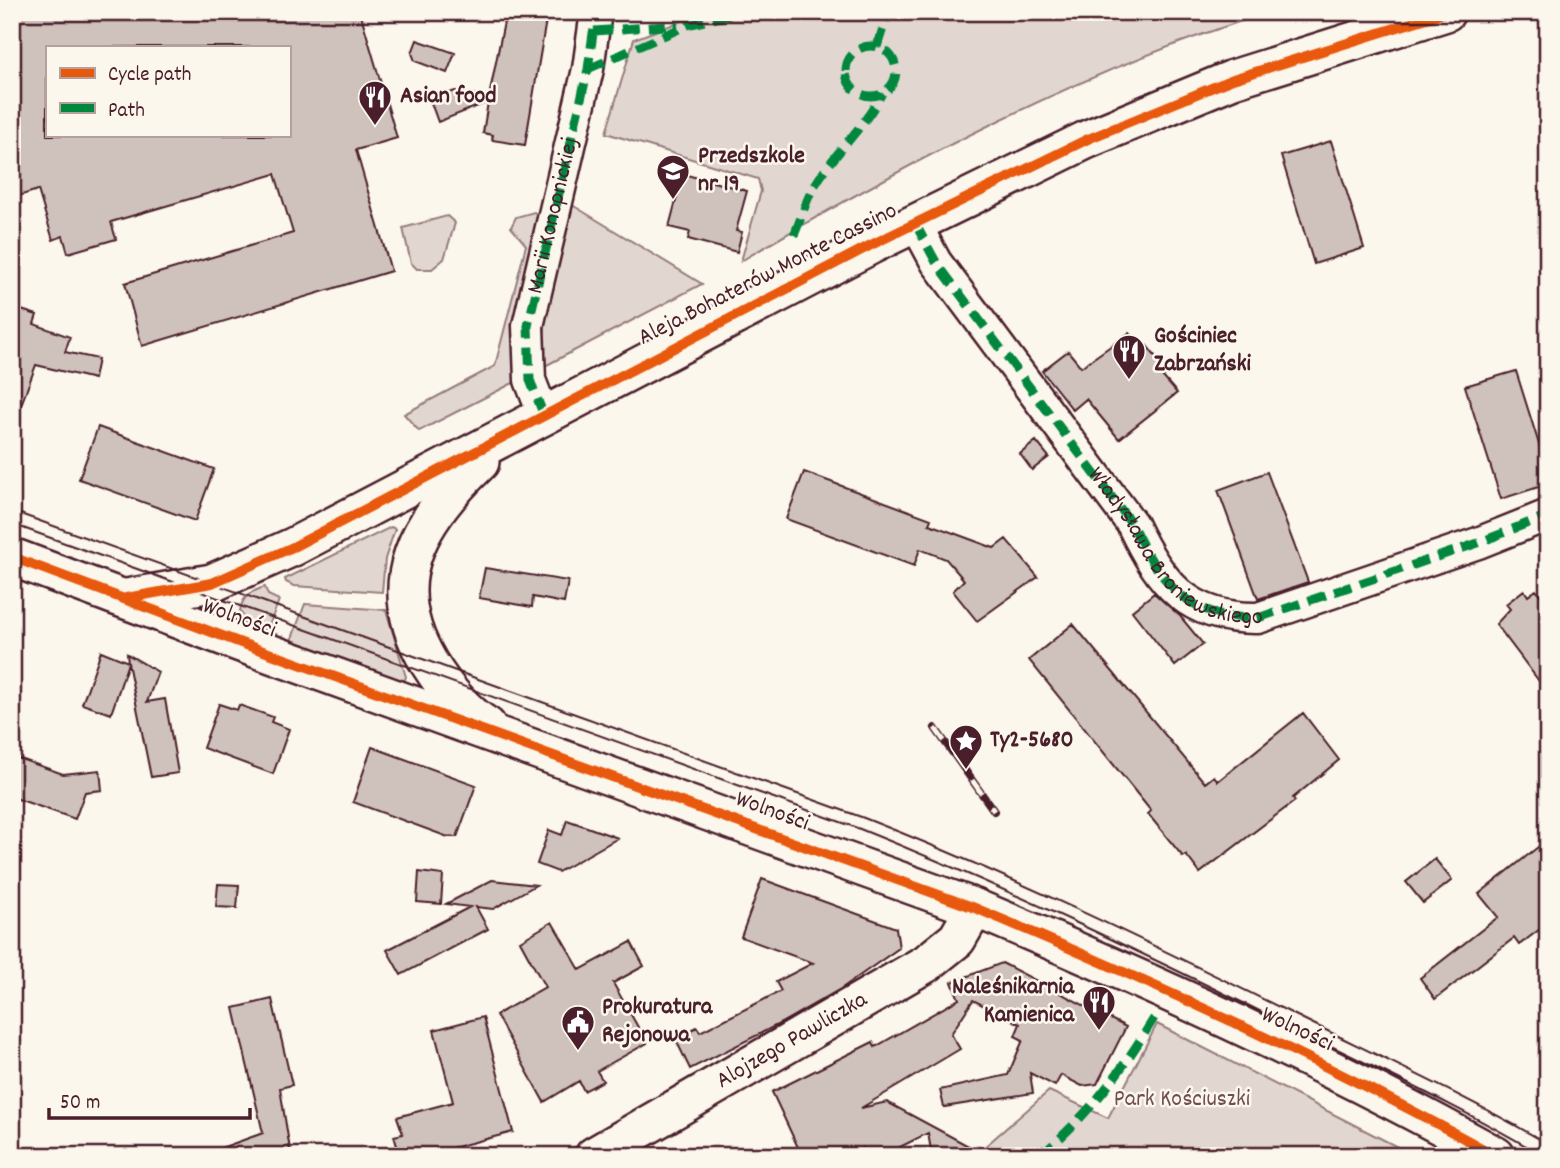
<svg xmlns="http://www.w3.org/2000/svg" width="1560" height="1168" font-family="Dekko,sans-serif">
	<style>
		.green { fill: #e2d7d0; stroke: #967b7e; stroke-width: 2 }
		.building { fill: #cfc2bc; stroke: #4a1f2b; stroke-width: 2; fill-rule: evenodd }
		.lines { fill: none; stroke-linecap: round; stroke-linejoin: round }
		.minor-casing { stroke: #4a1f2b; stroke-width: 35 }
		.tertiary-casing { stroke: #4a1f2b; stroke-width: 42 }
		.minor { stroke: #fbf7ec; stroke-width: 30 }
		.tertiary { stroke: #fbf7ec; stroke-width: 37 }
		.tram { stroke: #4a1f2b; stroke-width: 2 }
		.rail-casing { stroke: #4a1f2b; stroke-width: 8 }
		.rail { stroke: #fbf7ec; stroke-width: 5; stroke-dasharray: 16; stroke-linecap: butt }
		.quiet { stroke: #00873e; stroke-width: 9; stroke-dasharray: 18 9; stroke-linecap: butt }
		.cycleway-casing { stroke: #fbf7ec; stroke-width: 15 }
		.cycleway { stroke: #e8590c; stroke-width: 10 }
		.labels { text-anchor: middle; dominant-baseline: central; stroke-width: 5; stroke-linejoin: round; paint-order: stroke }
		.poi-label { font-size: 24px; font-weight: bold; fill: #4a1f2b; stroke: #fbf7ec; text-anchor: start }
		.street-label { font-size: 24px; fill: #4a1f2b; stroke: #fbf7ec }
		.park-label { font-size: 24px; fill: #704d54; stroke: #fbf7ec }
	</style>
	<rect width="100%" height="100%" fill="#fbf7ec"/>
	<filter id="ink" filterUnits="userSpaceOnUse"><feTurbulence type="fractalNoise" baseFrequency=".0143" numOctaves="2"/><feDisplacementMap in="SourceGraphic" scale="14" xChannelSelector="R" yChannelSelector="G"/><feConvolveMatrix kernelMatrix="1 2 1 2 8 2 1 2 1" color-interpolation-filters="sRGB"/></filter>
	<g filter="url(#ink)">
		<path class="green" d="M706,12H1270C1084,69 908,162 741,261L761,191L758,179L606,133L634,39Z
			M569,203L702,284L543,367C542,310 556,258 569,203Z
			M534,212L540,217L517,381L419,431L404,414L495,366L526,245L511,227L516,217Z
			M447,216L455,223L444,259L432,269H417L411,263L403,228Z
			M391,527L395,529L385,559L382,592L294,586L286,582L285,579Z
			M265,587L268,595L279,600L267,631L246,621L240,611C242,596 252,591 265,587Z
			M305,604L386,610L406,677L403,683H395L291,641Z
			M1157,1024L1415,1156H974L1049,1091L1108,1118Z"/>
		<path class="building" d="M12,12H360L397,138L356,150L391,271L142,346L125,283L293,233L275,174L111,222L116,239L68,253L63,236L53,240L38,190L12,198ZM47,47H289V135H47Z
			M506,12L546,20L525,145L492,140L493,135L483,133L488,102L438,122L430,100L455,91L489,97Z
			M417,40L455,53L447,73L415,61L412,53Z
			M1331,141L1364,248L1314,264L1281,156Z
			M683,174L747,191L736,231L742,232L737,252L688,239L690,232L669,227Z
			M12,307L37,315L34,324L70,337L65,352L98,359L94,379L36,365L15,421H12Z
			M1129,333L1142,350L1147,346L1168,372L1163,377L1177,393L1119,439L1086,399L1073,410L1042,371L1068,351L1081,367Z
			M1516,371L1548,473V484L1501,499L1465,386Z
			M98,427L214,469L195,521L79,479Z
			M1036,441L1049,457L1032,470L1020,454Z
			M804,472L931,519L929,524L994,548L1006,539L1038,577L977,621L953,591L964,580L946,559L920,549L914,566L786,519Z
			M1267,472L1308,582L1258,599L1218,490Z
			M485,568L568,581L564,603L533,597L532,607L479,598Z
			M1524,590L1528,596L1536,590L1548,604V693L1496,624L1510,609L1506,604Z
			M1154,593L1180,616L1203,644L1175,666L1132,611Z
			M1073,624L1205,783L1214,776L1218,781L1303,713L1339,760L1293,798L1295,801L1200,873L1186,855L1183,857L1148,814L1151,811L1029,660Z
			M101,651L128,662L127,654L158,672L147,702L165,699L178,773L151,777L128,663L111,714L82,704Z
			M219,704L237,710L239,705L273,717L271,722L289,729L273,774L203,748Z
			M372,747L476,785L457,837H448L353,802Z
			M12,756L63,774L100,770L102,790L85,792L75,819L12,797Z
			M567,820L618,838L558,872L537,864L549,830L562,835Z
			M1548,839V923L1519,945L1514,938L1435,999L1420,978L1498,917L1479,894Z
			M1435,859L1452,880L1423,903L1406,882Z
			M419,872L443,875L441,904L417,902Z
			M762,879L896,928L899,948L842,988L781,1023L690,1069L675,1038L697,1027L700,1032L781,991L776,982L813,963L741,937Z
			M492,880L536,885L493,909L476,907L488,929L401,975L387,950L470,907L446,904Z
			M218,884L239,885L237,908L216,907Z
			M552,922L580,970L631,942L644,966L613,983L647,1043L597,1071L603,1081L584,1091L579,1081L544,1102L496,1015L545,987L520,941Z
			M1002,963L1126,1027L1097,1084L1082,1086L1061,1075L1055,1086L1030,1073L1033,1093L944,1107L940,1090L1008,1075L1023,1040L1015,1036L1020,1024L973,1000L951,1034L960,1049L861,1108L887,1102L987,1156H932L928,1133L882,1156H867L863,1148L846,1156H802L772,1092L873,1042L875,1047L959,999L952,982Z
			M272,999L292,1085L280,1088L291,1156H211L210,1152L263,1133L234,1008Z
			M483,1017L513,1132L421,1156H400L394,1136L403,1134L397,1117L453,1102L434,1030Z"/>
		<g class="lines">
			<defs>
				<g id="minor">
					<path id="s1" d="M915,223L936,262L1132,524C1160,583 1188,619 1258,618L1478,543L1548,515"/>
					<path id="s2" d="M544,416L530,380L528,326L588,69L596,12"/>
				</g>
				<g id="tertiary">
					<path d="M480,462C419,520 380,582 429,663C444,687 463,711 487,726"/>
					<path d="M12,557L241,643L975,908C1152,982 1328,1062 1496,1156"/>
					<path d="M127,598L212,583L293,547L871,245L1088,139L1233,79L1446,12"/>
					<path id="s3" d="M594,1156L927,963L957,939L975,908"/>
				</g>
			</defs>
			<use href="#minor" class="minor-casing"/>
			<use href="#tertiary" class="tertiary-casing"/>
			<use href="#minor" class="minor"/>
			<use href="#tertiary" class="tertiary"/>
			<path class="tram" d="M12,511L864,818C1011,875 1152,944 1293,1014C1378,1056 1466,1096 1548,1144
				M12,524L860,829C1008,888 1151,957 1294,1028C1377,1069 1463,1108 1543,1156"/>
			<defs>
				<path id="rail" d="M935,728L994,811"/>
			</defs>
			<use href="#rail" class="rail-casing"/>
			<use href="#rail" class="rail"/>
			<path class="quiet" d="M594,31L678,25
				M846 71a25 25 0 1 1 50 0a25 25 0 1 1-50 0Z
				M877,47L888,12
				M588,69L688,25L741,12
				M915,223L936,262L1132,524C1160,583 1188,619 1258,618L1478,543L1548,515
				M794,235C800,222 804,207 810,194C829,157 862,132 882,93
				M544,416L530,380L528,326L588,69L596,12
				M1040,1156C1090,1113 1120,1074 1154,1018"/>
			<defs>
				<path id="cycleway" d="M12,557L241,643L975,908C1152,982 1328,1062 1496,1156
					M126,598L212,583L293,547L871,245L1088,139L1233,79L1446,12"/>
			</defs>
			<use href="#cycleway" class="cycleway-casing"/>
			<use href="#cycleway" class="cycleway"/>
		</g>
	</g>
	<defs>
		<symbol id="restaurant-pin" viewBox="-11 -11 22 30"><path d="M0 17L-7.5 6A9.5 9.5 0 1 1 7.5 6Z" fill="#4a1f2b" stroke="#fbf7ec"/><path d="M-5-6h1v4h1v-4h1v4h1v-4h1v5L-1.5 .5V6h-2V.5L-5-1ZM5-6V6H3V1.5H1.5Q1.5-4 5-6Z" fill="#fff"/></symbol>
		<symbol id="school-pin" viewBox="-11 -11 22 30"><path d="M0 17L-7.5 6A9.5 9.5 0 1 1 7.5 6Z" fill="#4a1f2b" stroke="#fbf7ec"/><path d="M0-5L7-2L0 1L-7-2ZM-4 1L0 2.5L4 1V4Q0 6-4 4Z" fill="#fff"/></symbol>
		<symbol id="sight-pin" viewBox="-11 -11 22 30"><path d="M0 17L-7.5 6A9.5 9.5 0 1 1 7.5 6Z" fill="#4a1f2b" stroke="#fbf7ec"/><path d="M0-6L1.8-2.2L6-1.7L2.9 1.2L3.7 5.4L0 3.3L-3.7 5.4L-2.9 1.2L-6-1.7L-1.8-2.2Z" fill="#fff"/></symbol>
		<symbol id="civic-pin" viewBox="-11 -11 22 30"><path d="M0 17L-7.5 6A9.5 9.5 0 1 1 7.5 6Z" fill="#4a1f2b" stroke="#fbf7ec"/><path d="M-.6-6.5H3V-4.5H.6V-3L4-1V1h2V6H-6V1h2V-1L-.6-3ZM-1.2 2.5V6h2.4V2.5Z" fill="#fff"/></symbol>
	</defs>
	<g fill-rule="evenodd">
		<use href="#restaurant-pin" x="356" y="78" width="38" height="52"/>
		<use href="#school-pin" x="654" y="152" width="38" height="52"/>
		<use href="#restaurant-pin" x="1110" y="332" width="38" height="52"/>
		<use href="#sight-pin" x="947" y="722" width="38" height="52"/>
		<use href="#restaurant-pin" x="1080" y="983" width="38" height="52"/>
		<use href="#civic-pin" x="559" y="1003" width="38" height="52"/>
	</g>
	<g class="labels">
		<g class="poi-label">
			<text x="400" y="97">Asian food</text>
			<text x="698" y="157">Przedszkole<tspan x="698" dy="28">nr 19</tspan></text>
			<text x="1154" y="337">Gościniec<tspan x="1154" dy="28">Zabrzański</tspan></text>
			<text x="990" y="741">Ty2-5680</text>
			<text x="1074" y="988" text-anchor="end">Naleśnikarnia<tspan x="1074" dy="28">Kamienica</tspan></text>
			<text x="602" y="1008">Prokuratura<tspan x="602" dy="28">Rejonowa</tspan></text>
		</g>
		<g class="street-label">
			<text stroke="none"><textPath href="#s2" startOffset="206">Marii Konopnickiej</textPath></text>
			<text transform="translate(768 275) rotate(-27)">Aleja Bohaterów Monte Cassino</text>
			<text stroke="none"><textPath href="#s1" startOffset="425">Władysława Broniewskiego</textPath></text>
			<text transform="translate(239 619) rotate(20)">Wolności</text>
			<text transform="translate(772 812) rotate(20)">Wolności</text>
			<text transform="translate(1297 1030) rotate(25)">Wolności</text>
			<text stroke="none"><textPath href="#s3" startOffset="229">Alojzego Pawliczka</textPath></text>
		</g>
		<g class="park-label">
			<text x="1182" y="1100">Park Kościuszki</text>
		</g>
	</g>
	<rect width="1560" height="1168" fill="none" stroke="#fbf7ec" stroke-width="42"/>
	<rect x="21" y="21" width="1518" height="1126" fill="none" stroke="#4a1f2b" stroke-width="2.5" filter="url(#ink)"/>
	<rect x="46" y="46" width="245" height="91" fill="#fbf7ec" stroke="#b4a19f" stroke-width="2"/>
	<rect x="60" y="68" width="35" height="10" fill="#e8590c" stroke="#b4a19f" stroke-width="2"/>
	<text x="108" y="80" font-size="21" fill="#4a1f2b">Cycle path</text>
	<rect x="60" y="103" width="35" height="10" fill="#00873e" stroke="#b4a19f" stroke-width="2"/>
	<text x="108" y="116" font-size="21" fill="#4a1f2b">Path</text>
	<path d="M49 1108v10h201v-10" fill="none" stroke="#4a1f2b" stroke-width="3.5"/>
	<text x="60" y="1108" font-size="21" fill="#4a1f2b" stroke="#fbf7ec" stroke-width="5" paint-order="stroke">50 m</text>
</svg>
